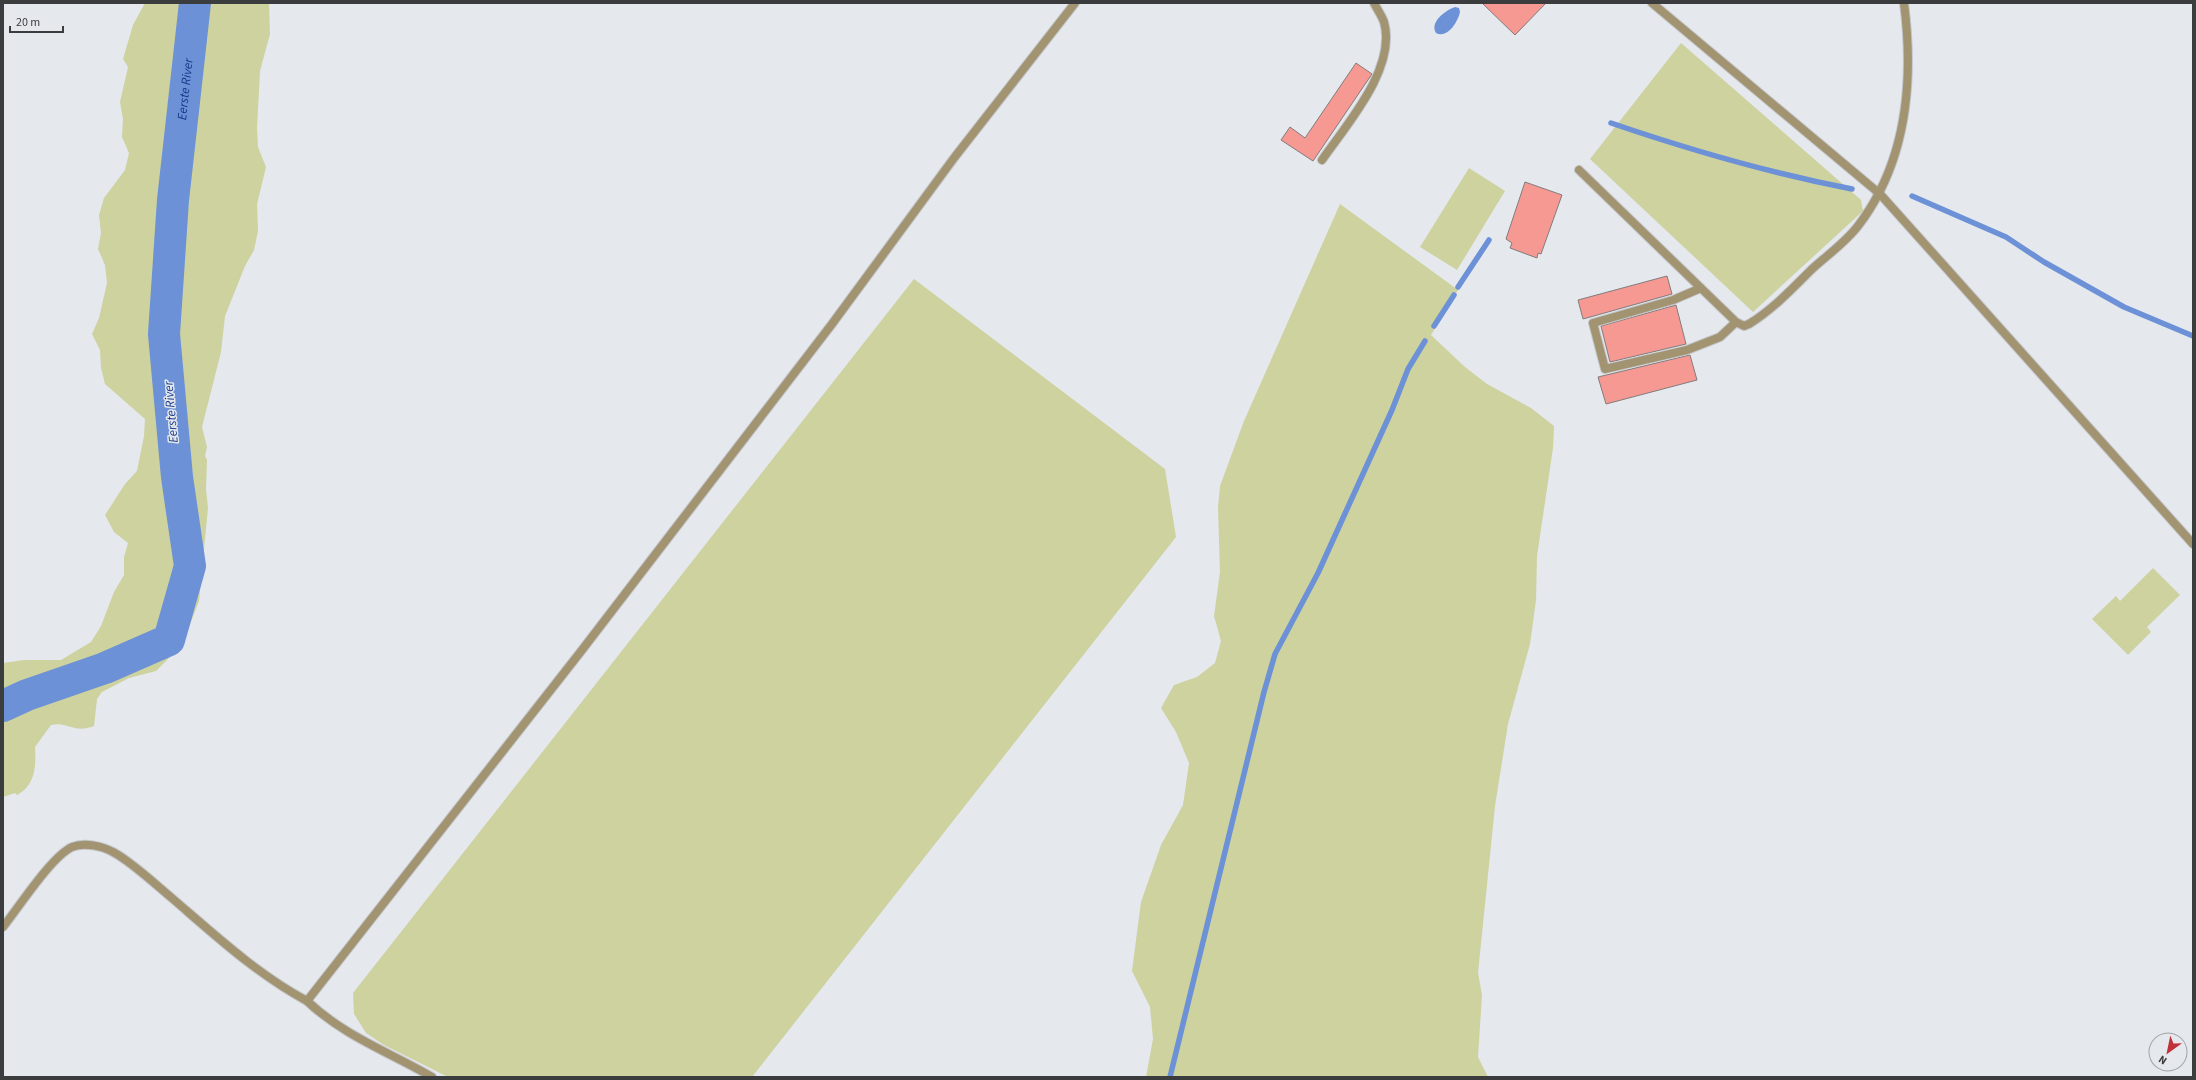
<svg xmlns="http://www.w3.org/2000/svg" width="2196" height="1080" font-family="'Source Sans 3',sans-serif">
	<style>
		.green { fill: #cdd29f }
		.water { fill: #6c91d7 }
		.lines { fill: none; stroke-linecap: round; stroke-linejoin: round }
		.stream { stroke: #6c91d7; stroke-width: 5.5 }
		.river { stroke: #6c91d7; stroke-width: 32 }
		.building { fill: #f69993; stroke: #827c7c }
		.lane-casing { stroke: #c3c6ca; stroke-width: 10 }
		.street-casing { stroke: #c3c6ca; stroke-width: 10 }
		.lane { stroke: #a29371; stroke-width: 8 }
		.street { stroke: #a29371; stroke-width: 8 }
		.labels { text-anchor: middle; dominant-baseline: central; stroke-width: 3; stroke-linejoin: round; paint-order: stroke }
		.water-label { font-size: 13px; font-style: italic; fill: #13388a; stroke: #e5e8ed }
	</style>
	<rect width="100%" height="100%" fill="#e5e8ed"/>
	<path class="green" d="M145,3H269L270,34L260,71L257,128L258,147L266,167L257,204L258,231L254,250L245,266L225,316L221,352L202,427L207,447L205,456L207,460L206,489L208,508L199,601L189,627L168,659L156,671L129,678L102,692L97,699L94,726C74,734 68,721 51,725L35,747C36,765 36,785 17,795L15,793L3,797V663L24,660H61L91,642L101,626L114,592L124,575V557L128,543L114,532L105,515L125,484L137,471L144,436L145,419L105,384L101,368L100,350L92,334L99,318L107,283L105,265L98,249L101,233L99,215L104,198L125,170L129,153L122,137L123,119L120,102L128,67L123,59L133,25Z
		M1681,43L1861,200L1863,211L1753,312L1590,159Z
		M1469,168L1505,191L1457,270L1420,247Z
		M1340,204L1458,290L1431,335L1465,367L1487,384L1531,408L1554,426L1553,448L1537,556L1536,600L1530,644L1508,724L1495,806L1478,973L1482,995L1478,1057L1488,1077H1146L1153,1039L1150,1007L1132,971L1141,902L1161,845L1183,805L1189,763L1176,732L1161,708L1174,685L1197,677L1215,663L1221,641L1214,616L1220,572L1218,508L1220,486L1244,421Z
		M914,279L1165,469L1176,537L752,1077H448L384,1045L366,1033L354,1014L353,993Z
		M2153,568L2180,595L2147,627L2151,632L2128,655L2092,619L2116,596L2120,601Z"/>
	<path class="water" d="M1455,7L1459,8L1460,12C1458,21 1448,39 1436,33C1429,22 1446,10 1455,7Z"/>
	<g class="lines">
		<path class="stream" d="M1611,123C1690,150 1769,173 1852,189
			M1912,196L2006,237L2044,262L2124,307L2193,336
			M1458,287L1489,240
			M1434,326L1454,295
			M1170,1077L1264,692L1275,654L1318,573L1392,410L1408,369L1425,341"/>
		<path class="river" id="s1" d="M3,706L27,695L105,668L169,640L190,566L177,477L164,334L173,200L195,3"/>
	</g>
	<path class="building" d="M1482,3H1546L1515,35Z
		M1356,63L1372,74L1313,161L1281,140L1290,127L1305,138Z
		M1525,182L1562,195L1541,254L1538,253L1537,258L1510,248L1512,243L1506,239Z
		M1667,276L1672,294L1583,319L1578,300Z
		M1676,305L1686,344L1610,362L1601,326Z
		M1690,355L1697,380L1606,404L1598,377Z"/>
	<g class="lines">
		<defs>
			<path id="lane" d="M1652,3L1880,194L2193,544
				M1322,160C1347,124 1397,68 1384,22C1382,16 1377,9 1374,3
				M1579,170L1736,322L1744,326L1749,324C1772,310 1792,289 1811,270C1826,256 1845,243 1858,226C1907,162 1914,81 1904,3
				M1701,288L1673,300L1593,323L1605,369L1687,350L1720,337L1736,322"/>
			<path id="street" d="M3,927C19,907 51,857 72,847C84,842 102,846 113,852C132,862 156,885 173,899C216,936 257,974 307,1001L582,650L832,324L954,158L1075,3
				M307,1001C344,1036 389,1052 432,1077"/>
		</defs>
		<use href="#lane" class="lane-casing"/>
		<use href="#street" class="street-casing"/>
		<use href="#lane" class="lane"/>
		<use href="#street" class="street"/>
	</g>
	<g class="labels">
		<g class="water-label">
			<text stroke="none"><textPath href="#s1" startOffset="735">Eerste River</textPath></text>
			<text transform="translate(171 412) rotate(-95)">Eerste River</text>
		</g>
	</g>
	<rect width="2196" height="1080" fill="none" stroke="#3b3c3e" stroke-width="8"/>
	<g transform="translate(2168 1052) rotate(213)"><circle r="19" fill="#e5e8ed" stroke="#a1a3a7"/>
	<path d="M0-3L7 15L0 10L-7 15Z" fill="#c1313c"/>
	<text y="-6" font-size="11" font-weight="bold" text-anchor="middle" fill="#3b3c3e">N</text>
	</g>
	<path d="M10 26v6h53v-6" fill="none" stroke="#3b3c3e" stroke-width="2"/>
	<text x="16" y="26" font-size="12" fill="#3b3c3e" stroke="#e5e8ed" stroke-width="3" paint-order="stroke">20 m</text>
</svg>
